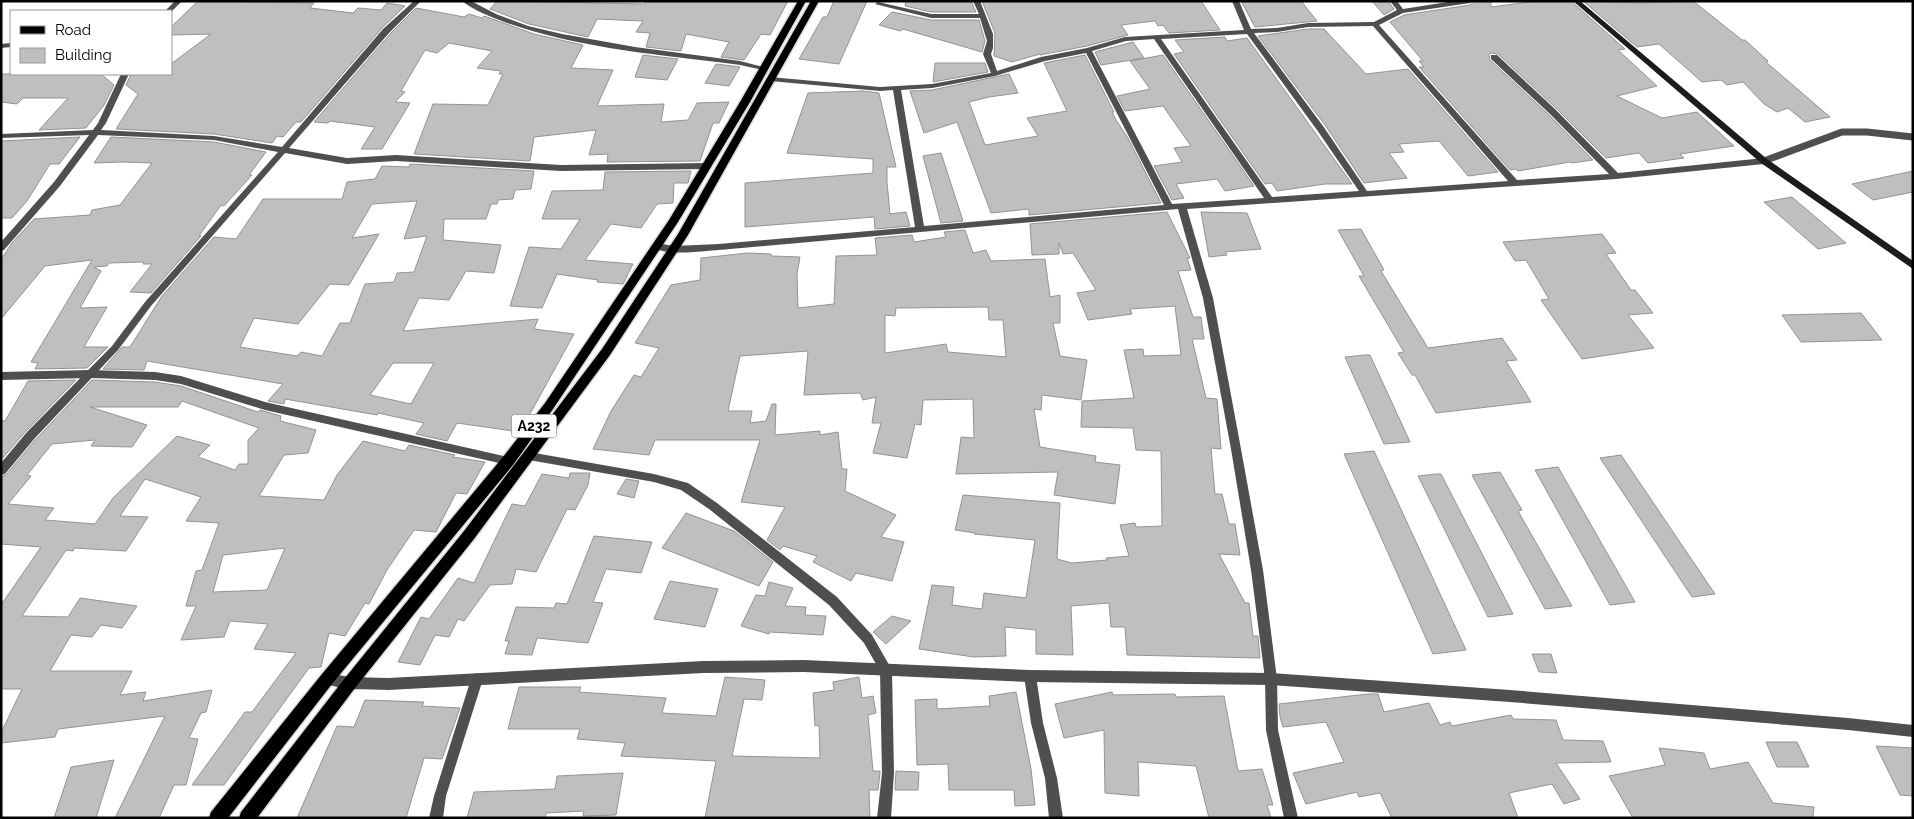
<svg xmlns="http://www.w3.org/2000/svg" width="1914" height="819" font-family="Raleway,sans-serif">
	<style>
		.building { fill: #bfbfbf; stroke: #939393; fill-rule: evenodd }
		.lines { fill: none; stroke-linecap: round; stroke-linejoin: round }
		.primary-casing { stroke: #dbdbdb; stroke-width: 3 }
		.service { stroke: #4f4f4f; stroke-width: 7 }
		.minor { fill: #4f4f4f; fill-rule: evenodd }
		.tertiary { fill: #4f4f4f; fill-rule: evenodd }
		.secondary { fill: #1c1c1c; fill-rule: evenodd }
		.primary { fill: #000; fill-rule: evenodd }
		.labels { text-anchor: middle; dominant-baseline: central; stroke-width: 4; stroke-linejoin: round; paint-order: stroke }
		.shield { fill: #fff; stroke: #4c4c4c; stroke-width: 1 }
		.shield-label { font-size: 14px; font-weight: bold; fill: #000 }
	</style>
	<rect width="100%" height="100%" fill="#fff"/>
	<path class="building" d="M198,1L314,3L310,8L353,13L358,8L381,10L387,3L405,6L382,28L301,122H296L283,137L277,136L272,143L214,134L116,129L138,94L126,85L131,74H171V64L211,34L171,35V27Z
		M497,1L645,4L646,1H788L770,35L761,34L744,60L721,57L729,42L686,34L681,51L646,47L650,33L636,32L643,21L597,19L588,37L529,24L490,9Z
		M834,1H867L839,64L799,59L823,17H827Z
		M906,1H971L976,12H931L905,6Z
		M982,1H1201L1220,30L1169,33L1163,25L1158,26L1155,21L1121,25L1128,35L1087,46L1040,55V54L1012,62L994,56L995,33Z
		M1241,1H1301L1317,21L1255,27Z
		M1372,1H1388L1394,9L1384,15Z
		M1475,1H1491V7L1537,1H1571L1625,49L1618,50L1657,86L1617,96L1662,118L1697,112L1734,146L1680,154L1684,158L1648,163L1639,153L1606,158L1557,109L1498,54L1491,53L1489,55L1490,60L1549,115L1593,160L1572,163L1570,162L1518,171L1516,169L1510,170L1419,67H1424L1419,61H1423L1390,22L1404,15L1470,5Z
		M1583,1L1639,3L1693,1L1742,40H1745L1768,61L1766,62L1830,117L1805,122L1788,108L1777,112L1764,104L1743,82L1727,85L1721,80L1702,82L1659,44L1637,47Z
		M416,8L464,17L469,14L482,18L484,16L534,34L583,45L571,68L613,70L597,106L664,104L661,122L688,120L697,103L729,102L719,123H713L700,161L607,162L608,154L589,155L596,130L534,137L530,161L414,154L433,104L488,105L503,74H499L501,71L477,68L492,51L449,43L437,53L425,50L401,91L405,92L395,102L410,103L382,149H361L375,127L330,121L328,123L314,122L390,34Z
		M892,12L931,20H979L985,41L982,52L903,29L900,31L879,25Z
		M1308,29H1324L1366,74L1408,69L1498,172L1468,176L1439,141L1399,144L1404,152L1389,153L1407,178L1364,183L1325,125L1258,36Z
		M1225,37L1227,41L1247,38L1352,184H1325L1277,191L1272,183L1265,184L1174,54L1184,52L1175,40Z
		M1133,42L1144,58L1101,65L1095,52Z
		M643,55L651,56L678,59L667,80L635,77Z
		M1085,55L1114,112H1112L1116,120L1128,138L1161,203L1029,215V209L991,213L957,122L924,133L910,91L932,90L1009,74L1018,93L989,97L969,102L985,145L1038,136L1027,118L1067,111L1044,63Z
		M1163,55L1254,186L1225,191L1217,179L1176,184L1184,198L1172,200L1154,166L1182,162L1174,148L1191,146L1163,106L1125,111L1117,96L1150,89L1130,61Z
		M935,63H985L988,72L933,82Z
		M716,64L740,67L729,86L705,83Z
		M1,74H101L114,85L104,105L86,128L39,130L68,98H23L17,104L1,102Z
		M863,91L879,93L896,167H887V182L890,214L906,212L910,226L875,229L874,217L745,227V183L873,173V159L787,153L808,93Z
		M80,137L59,164H50L27,201L12,218H1V141Z
		M111,137L214,142L266,152L249,175H252L224,206L221,205L199,236H201L151,293L130,292L152,264H143L144,262L109,263L107,266L94,267L101,271L80,308L107,307L84,347H108L87,368L35,369L38,363L31,362L92,260L45,266L1,319V260L11,244L34,219L90,215L92,210L120,205L152,163L122,162L94,163Z
		M941,153L963,221L941,223L923,156Z
		M410,164L534,171L531,189L515,190L513,199L498,200L497,204H491L486,219H444L443,240L501,245L494,273L466,271L449,300L419,298L403,331L538,319L534,329L574,334L520,432L457,423L447,441L416,434L424,423L378,413L377,415L285,399L284,404L268,401L283,384L147,361L144,370L103,369L122,347H130L162,296L214,237L236,239L263,199H342L347,182L375,179L382,166L409,167ZM417,201L404,239L427,236L414,272L397,273L394,282L365,284L350,323H340L322,356L301,352L297,356L240,347L254,318L298,324L330,284L349,285L379,234L352,238L372,204ZM393,363H434L411,404L370,395Z
		M691,171L688,183H674L673,203L657,204L641,228L611,224L585,260L633,264L623,284L597,282L598,280L557,274L542,308L510,306L529,247L561,249L580,219H542L552,191L603,190L605,172Z
		M1913,171V192L1873,200L1852,184Z
		M1792,197L1846,243L1818,249L1764,202Z
		M1167,212L1190,258H1187L1191,270L1178,271L1193,317H1201L1204,339H1192L1206,398L1217,399L1221,449L1211,448L1215,494H1222L1229,524H1235L1240,555L1219,554L1245,603H1249L1253,636H1258L1260,658L1127,655L1125,627H1111L1109,603L1071,606L1073,655L1036,654V630L1005,627L1006,656L974,657L919,649L932,585L954,587L952,605L982,609L984,593L1026,598L1035,540L974,534L975,533L955,530L963,495L1060,503L1057,559L1072,563L1107,560L1106,558L1129,556L1120,525L1135,523L1136,527L1162,526L1161,451L1136,450L1133,428L1081,427L1082,401L1134,398L1124,350L1143,349L1144,356L1181,355L1175,306L1130,309L1132,314L1088,320L1077,293L1096,290L1073,253L1063,254L1059,243V254L1032,255L1030,224Z
		M1201,212L1247,213L1261,249L1225,252L1227,255L1209,257Z
		M1361,229L1384,270L1381,271L1428,348L1502,338L1517,360L1506,361L1531,402L1436,413L1415,375H1412L1398,353L1404,352L1359,276H1364L1338,230Z
		M965,230L973,253L986,250L991,261L1045,259L1050,297L1060,295V323H1053L1060,356L1087,360L1081,400L1042,395L1041,410L1034,409L1040,447L1096,456L1095,462L1120,465L1115,504L1054,495L1058,472L956,474L961,437L974,438L973,399L923,400L921,425L915,424L907,458L873,453L881,423H872L876,397L863,400L860,393L804,395L808,351L740,356L728,411H752L750,423L766,421L772,404H776L775,435L820,431V435L838,432L842,469H847L845,491L896,515L881,537L904,542L892,581L856,573L851,581L813,562L817,556L783,546L780,550L767,540L785,507L741,502L760,440H655L649,455L593,449L611,411L634,375L641,377L659,348L635,343L671,285L700,280L701,258L748,253L771,254V256L800,257L797,274L798,308L834,304L836,256L877,255L875,238L912,235L914,242L946,237L944,232ZM988,307L989,320H1003L1006,357L948,352L946,344L885,353V315L895,316L896,308Z
		M1602,234L1616,253L1606,254L1631,290H1635L1653,313L1628,315L1654,348L1582,359L1541,300L1549,299L1526,260L1515,261L1503,242Z
		M1861,313L1882,340L1801,342L1782,315Z
		M1365,355H1370L1410,442L1384,444L1345,357Z
		M76,380L26,431L1,460V421H5L28,381Z
		M92,380L155,382L181,386L258,412L260,410L281,416L280,421L316,430L308,453L284,455L259,496L324,500L337,475L363,441L405,451L409,445L455,455L453,457L485,462L467,494L456,493L436,532L414,530L387,570L369,604L365,603L345,636L329,633L321,667L309,668L224,785H192L245,712H252L296,653L254,649L268,624L230,621L224,637L181,640L196,606H186L196,571L202,570L219,523L186,521L201,497L145,479L120,516L148,517L126,551L74,548L73,551L66,550L22,616L68,617L80,598L137,606L122,628L101,625L92,637L71,635L50,671H132L120,695L146,692L143,701L212,690L206,712L201,713L189,738L198,739L186,785H174L159,818H115L165,716L58,729L55,737L1,743V733L22,689H1V605L41,547L1,544V477L6,475L36,439ZM182,401L259,428L248,440V464H239L235,470L198,457L210,445L177,436L113,498L95,524L45,520L54,508L8,504L31,476L27,475L52,444L95,440L91,446L132,447L147,425L90,407H178ZM285,548L267,590L213,592L223,555Z
		M1374,451L1466,650L1433,654L1344,454Z
		M1621,455L1715,594L1692,597L1600,458Z
		M1558,467L1635,602L1610,605L1535,470Z
		M1500,472L1522,510L1518,511L1572,606L1545,609L1472,475Z
		M570,473H590L588,485L575,510L567,509L536,572L516,569L512,584L490,585L464,621L458,619L449,637L435,635L420,665L398,662L421,617L429,619L458,578L474,583L512,504L525,506L542,474L569,478Z
		M1436,474H1441L1513,614L1488,617L1418,476Z
		M626,479L639,481L634,498L617,494Z
		M686,513L734,531L773,562L759,586L662,548Z
		M594,536L652,542L641,573L606,569L593,602L603,603L588,643L537,638L532,655L505,654L509,641H505L516,607L554,608L556,603L567,604Z
		M670,581L718,589L705,627L654,619Z
		M769,582L793,588L785,606L806,607L805,615L826,616L823,635L770,632L769,634L741,626L756,595L765,596Z
		M892,616L911,621L886,644L873,632Z
		M1532,654H1551L1557,673L1539,672Z
		M725,677L765,680L762,700L744,699L732,756L820,758L819,725L815,726L813,693L834,690L833,682L859,677L862,698L873,696L876,713L868,715L873,771H880V773L878,790H869L870,818H705L716,761L621,756L625,743L577,739L580,729H508L519,687H581L579,692L666,698L662,713L716,716Z
		M1016,692L1031,769L1035,805L1015,806L1014,790H949L948,764L917,765L915,700L937,699V709L990,706L989,696Z
		M1112,692L1113,695L1175,694L1176,697L1224,696L1238,771L1262,769L1273,805H1267L1271,818H1209L1196,766L1138,762L1139,796L1105,793L1104,730L1064,738L1055,704Z
		M1368,694H1378L1384,712L1429,703L1440,725L1450,722L1452,726L1511,715L1513,719L1556,720L1563,740L1603,741L1611,762L1556,763L1580,799L1564,804L1552,784L1509,793L1518,818H1392L1380,793L1359,797L1357,792L1306,804L1293,773L1344,762L1326,722L1283,727L1280,717L1279,704Z
		M365,700L424,702L422,706L460,708L442,759L424,758L406,818H297L337,726L354,727Z
		M1766,742H1797L1809,767H1777Z
		M1876,746L1913,748V796L1900,795Z
		M1659,748L1704,753L1710,769L1748,762L1773,803L1814,807L1813,818H1633L1609,776L1665,765Z
		M114,760L96,818H54L71,767Z
		M896,771L919,772L918,790H895Z
		M623,773L616,815L583,816L584,811L546,813L545,818H467L474,792L555,789L557,776Z"/>
	<g class="lines">
		<defs>
			<path id="primary" d="M798,1H806L750,102L678,222L553,409L513,465L332,684L228,818H209L211,812L322,674L503,457L545,403L669,220L740,102Z
				M811,1H819L688,235L610,355L474,539L355,688L257,818H239L241,812L345,678L464,531L602,349L678,234Z"/>
		</defs>
		<use href="#primary" class="primary-casing"/>
		<path class="service" d="M1764,161L1842,132H1867L1913,137"/>
		<path class="minor" d="M175,1H182L171,12L165,11Z
			M414,1H421L389,33L289,148L347,158L396,155L561,165L706,163L710,166L706,169L561,171L396,161L347,164L285,153L151,306L118,350L35,438L5,474L1,475V463L27,432L112,346L145,302L278,152L214,140L98,135L60,186L4,250L1,251V242L54,182L89,135L1,138V134L93,130L98,123L121,74H129L106,123L101,130L214,136L282,147L383,29Z
			M973,1H980L993,34V48L991,54L997,71L1041,57L1087,48L1125,37L1244,30L1232,1H1239L1251,29L1277,28L1308,23L1374,22L1397,10L1390,1H1397L1403,9L1454,1H1473L1470,3L1403,13L1379,25L1517,180L1609,174L1550,114L1491,59V55H1497L1556,110L1618,173L1764,158L1768,161L1764,164L1616,179L1187,209L1213,298L1241,449L1263,570L1277,679L1278,730L1298,818H1284L1266,730L1265,679L1251,570L1231,449L1203,298L1178,209L719,250C703,251 663,257 652,246L656,243L674,246L719,244L915,227L893,90L880,91L770,81L766,79L770,77L880,87L932,84L991,73L983,54L987,41L980,18H931L875,4L878,2L931,14H979ZM1373,26L1508,181L1367,191L1323,126L1254,33L1277,32L1308,27ZM1247,34L1317,130L1359,191L1272,197L1161,39ZM1154,39L1264,198L1172,204L1092,51L1126,41ZM1086,53L1164,205L924,226L901,90L932,88L995,76L1045,61Z
			M11,43V47L1,48V44Z
			M529,452L654,474L688,483L717,503L837,597L872,635L892,670L894,773L891,818H877L882,773L880,671L864,643L829,605L709,509L681,490L654,482L529,460L525,459L524,456L525,453Z
			M1030,670L1034,672L1036,676L1043,723L1057,778L1063,818H1049L1045,778L1031,723L1024,676L1026,672Z
			M477,673L481,675L483,679L446,796L443,818H429L434,796L471,679L473,675Z"/>
		<path class="tertiary" d="M462,1H471L496,14L528,26L562,34L635,47L740,61L767,68L763,70L740,65C662,55 581,49 507,23C492,17 474,11 462,1Z
			M90,370L155,372L181,376L265,402L508,457L512,458L513,461L512,464L508,465L265,410L181,384L155,380L90,378L1,380V372Z
			M804,660L1030,670L1271,673L1510,690L1848,718L1913,725V737L1848,730L1510,702L1271,685L1030,682L804,672L703,673L388,690C367,689 343,691 323,683L321,679L323,675L327,673L350,677L388,678L703,661Z"/>
		<path class="secondary" d="M1573,1H1580L1767,159L1913,261V269L1761,163Z"/>
		<use href="#primary" class="primary"/>
	</g>
	<g class="labels">
		<rect class="shield" x="511.5" y="414.5" width="45" height="23" rx="4"/>
		<g class="shield-label">
			<text x="534" y="426">A232</text>
		</g>
	</g>
	<rect width="1914" height="819" fill="none" stroke="#000000" stroke-width="5"/>
	<rect x="10" y="10" width="162" height="65" fill="#ffffff" stroke="#999999"/>
	<rect x="20" y="26" width="25" height="8" fill="#000000" stroke="#999999"/>
	<text x="55" y="35" font-size="15" fill="#000000">Road</text>
	<rect x="20" y="48" width="25" height="15" fill="#bfbfbf" stroke="#999999"/>
	<text x="55" y="60" font-size="15" fill="#000000">Building</text>
</svg>
